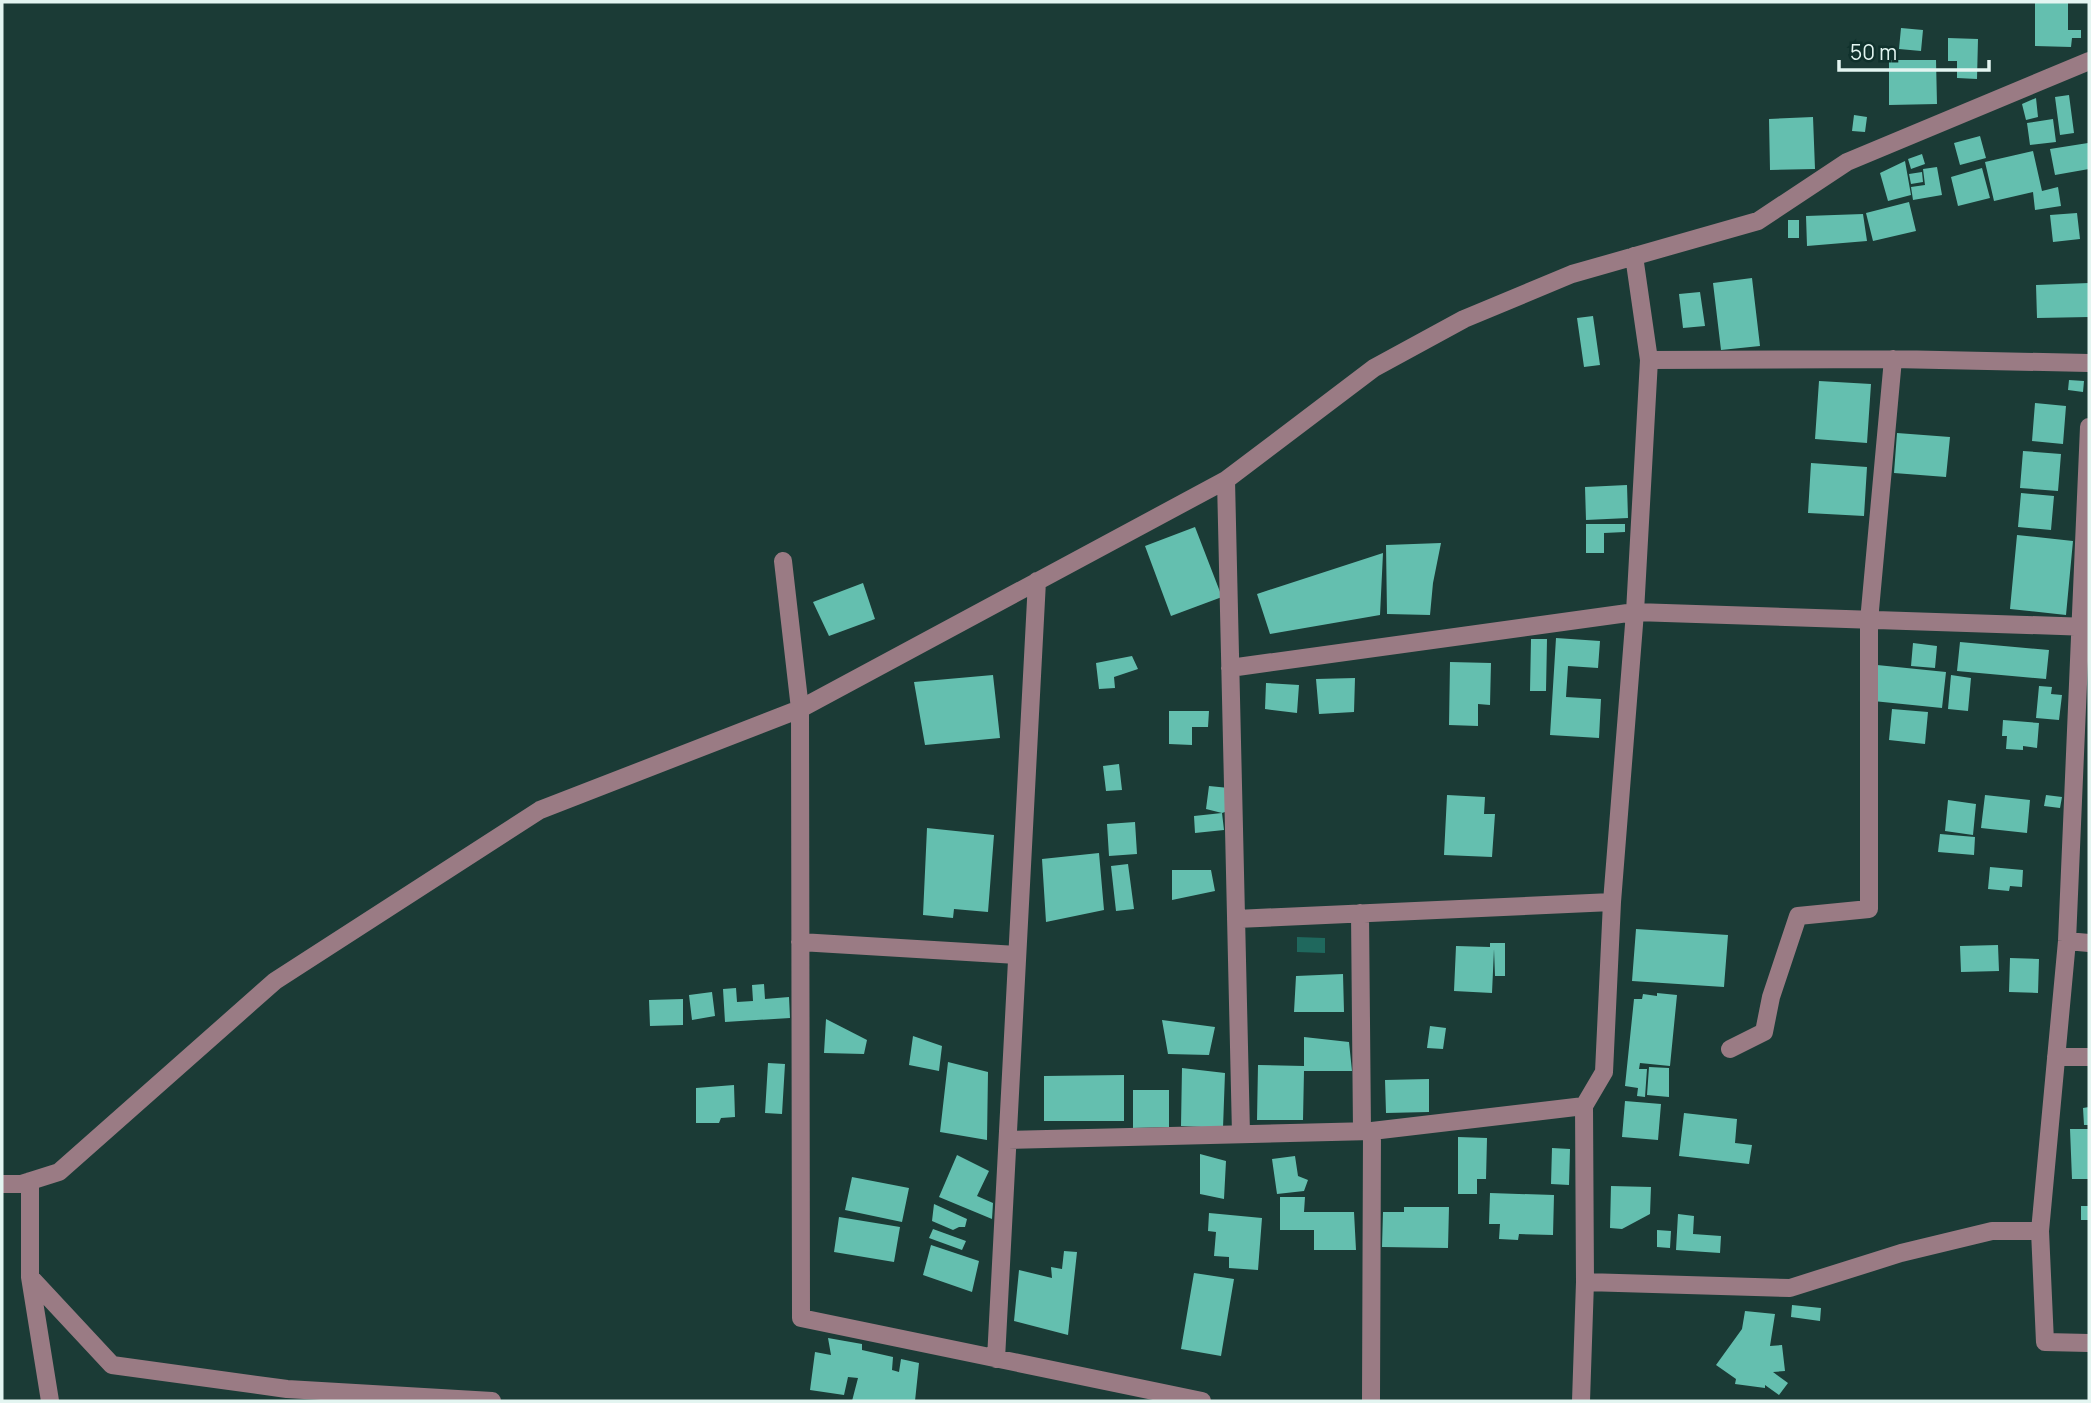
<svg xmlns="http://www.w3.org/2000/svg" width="2091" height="1403" font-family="Manrope,sans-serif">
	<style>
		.water { fill: #1f685d }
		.building { fill: #64bfaf }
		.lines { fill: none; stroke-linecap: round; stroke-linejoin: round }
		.minor { stroke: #9a7b84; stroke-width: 18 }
	</style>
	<rect width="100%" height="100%" fill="#1b3b36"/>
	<path class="water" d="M1297,937L1325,938V953L1297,952Z"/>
	<path class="building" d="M2035,2H2068V30H2081V38H2072L2071,47L2035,46Z
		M1901,28L1923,30L1921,51L1899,49Z
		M1948,38L1978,39L1977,79L1957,78V61H1948Z
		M1889,60H1936L1937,104L1889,105Z
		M2069,95L2074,133L2060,135L2055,97Z
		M2036,98L2038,117L2026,120L2022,104Z
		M1854,115L1867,117L1865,132L1852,131Z
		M1813,117L1815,169L1770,170L1769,119Z
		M2053,119L2056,142L2030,145L2027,123Z
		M1980,136L1986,158L1960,165L1954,143Z
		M2088,143L2089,169L2055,175L2050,149Z
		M2033,151L2042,191L2058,187L2061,206L2035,210L2033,192L1994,201L1985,162Z
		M1922,154L1925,164L1911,169L1908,159Z
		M1905,161L1911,195L1888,201L1880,173Z
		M1937,167L1942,195L1913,200L1911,187L1925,185L1923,169Z
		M1982,168L1990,198L1958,206L1951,177Z
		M1922,172L1923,182L1911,184L1909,174Z
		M1909,202L1916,231L1873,241L1866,213Z
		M2077,213L2080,239L2053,242L2050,215Z
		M1863,214L1867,241L1807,246L1806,216Z
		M1788,220H1799V238H1788Z
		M1752,278L1760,346L1721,350L1713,283Z
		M2089,283V317L2037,318L2036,285Z
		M1700,292L1705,326L1683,328L1679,294Z
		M1593,316L1600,365L1584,367L1577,318Z
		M2069,380L2084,381L2083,392L2068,390Z
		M1819,381L1871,384L1867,443L1815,439Z
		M2035,403L2066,406L2063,444L2032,441Z
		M1897,433L1950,437L1946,477L1894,473Z
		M2023,451L2061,454L2058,491L2020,488Z
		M1811,463L1867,467L1864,516L1808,513Z
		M1627,485L1628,518L1586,520L1585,487Z
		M2021,493L2054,496L2051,530L2018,527Z
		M1586,524H1625V532L1604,533V553H1586Z
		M1195,527L1222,597L1171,616L1145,546Z
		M2017,535L2073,541L2066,615L2010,609Z
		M1441,543L1433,583L1430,615L1387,614L1386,545Z
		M1383,553L1380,615L1270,634L1257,594Z
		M863,583L875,619L829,636L813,602Z
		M1556,638L1600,641L1598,668L1568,666L1566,697L1601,699L1599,738L1550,735Z
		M1531,639H1547L1546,691H1530Z
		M1960,642L2049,650L2046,679L1957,671Z
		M1913,643L1937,646L1935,668L1911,666Z
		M1132,656L1138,669L1114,677L1115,688L1099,689L1096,663Z
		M1450,662L1491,663L1490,705L1478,704V726L1449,725Z
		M1877,665L1946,672L1942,708L1873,701Z
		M993,675L1000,738L925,745L914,682Z
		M1951,675L1971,678L1968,711L1948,709Z
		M1355,678L1354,712L1319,714L1316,679Z
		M1266,683L1299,685L1297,713L1265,709Z
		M2039,686L2052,687L2051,694L2062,695L2059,720L2036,718Z
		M1892,709L1928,712L1925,744L1889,740Z
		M1169,711H1209L1208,727H1192V745L1169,744Z
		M2003,720L2039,723L2037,748L2023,746V750L2006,749L2007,736H2002Z
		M1119,764L1122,790L1106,791L1103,766Z
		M1209,786L1229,788L1228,811L1222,813L1206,809Z
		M1447,795L1485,797L1484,814H1495L1492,857L1444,855Z
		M1985,795L2030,800L2027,833L1981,828Z
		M2046,795L2062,797L2060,808L2044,806Z
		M1948,800L1976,804L1973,835L1945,831Z
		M1222,813L1224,830L1195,833L1194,816Z
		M1135,822L1137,854L1109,856L1107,824Z
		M927,828L994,835L988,912L954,909L953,918L923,915Z
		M1940,834L1975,837L1974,855L1938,852Z
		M1099,853L1104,910L1046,922L1042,859Z
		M1128,864L1134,909L1116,911L1111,866Z
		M1990,867L2023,870L2022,887L2010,886L2009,891L1988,889Z
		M1172,870H1211L1215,891L1172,900Z
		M1636,929L1728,935L1724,987L1632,981Z
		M1490,943H1505V976H1495L1494,949L1492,993L1454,991L1456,946L1490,947Z
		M1998,945L1999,971L1961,972L1960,946Z
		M2010,958L2039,959L2038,993L2009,992Z
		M1343,974L1344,1012H1294L1296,976Z
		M764,984L765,999L789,997L790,1018L725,1022L723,989L736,988L737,1002L753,1001L752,985Z
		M712,992L715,1016L692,1020L689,995Z
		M1657,993L1677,995L1670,1066L1640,1063L1639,1069H1647L1645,1097L1637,1096L1638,1088L1625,1086L1634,999H1642L1643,994L1657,996Z
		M683,999V1025L650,1026L649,1000Z
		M826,1019L867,1040L864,1054L824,1053Z
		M1162,1020L1215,1027L1209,1055L1168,1054Z
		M1430,1026L1446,1028L1443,1049L1427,1048Z
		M913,1036L942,1046L939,1071L909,1065Z
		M1304,1037L1349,1042L1352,1071H1304L1303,1120H1257L1258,1065L1304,1066Z
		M948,1062L988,1072L987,1140L940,1132Z
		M768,1063L785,1064L782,1114L765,1113Z
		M1649,1067L1669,1068V1097L1647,1095Z
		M1182,1068L1225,1073L1223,1128L1181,1126Z
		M1124,1075V1121H1044V1076Z
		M1429,1079V1112L1386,1113L1385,1080Z
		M734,1085L735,1117L721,1118L719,1123H696V1088Z
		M1133,1090H1169V1127L1133,1128Z
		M1625,1101L1661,1104L1658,1140L1622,1137Z
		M2089,1107V1125H2084L2083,1108Z
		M1684,1113L1737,1119L1735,1143L1752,1145L1749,1164L1679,1156Z
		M2070,1129H2089V1179H2072Z
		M1458,1137L1487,1138L1486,1179H1477V1194H1458Z
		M1552,1148L1570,1149L1569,1185L1551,1184Z
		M1200,1154L1226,1161L1224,1199L1200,1194Z
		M957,1155L989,1171L977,1196L993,1203L992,1219L939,1197Z
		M1295,1156L1298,1176L1308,1180L1304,1191L1277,1194L1272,1159Z
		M852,1177L909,1188L902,1222L845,1210Z
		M1611,1186L1651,1187L1650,1214L1622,1229L1610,1228Z
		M1490,1193L1554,1195L1553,1235L1519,1234L1518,1240L1499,1239L1500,1224H1489Z
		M1280,1197H1305L1304,1212H1354L1356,1250H1314V1230H1280Z
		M934,1204L967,1219L965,1227H959L953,1230L932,1221Z
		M2081,1206H2089V1220H2081Z
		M1404,1207H1449L1448,1248L1382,1247L1383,1212H1404Z
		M1209,1213L1262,1218L1258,1270L1229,1268V1257L1214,1256L1216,1232L1208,1231Z
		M1678,1214L1694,1216L1693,1234L1721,1236L1720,1253L1676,1250Z
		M839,1217L900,1227L894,1262L834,1252Z
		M933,1229L966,1241L962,1250L929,1238Z
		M1657,1230L1671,1231L1670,1248L1657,1247Z
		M931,1245L979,1261L972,1292L923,1275Z
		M1064,1251L1077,1252L1068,1335L1014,1321L1019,1270L1052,1278L1051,1267L1062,1269Z
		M1194,1273L1234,1279L1221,1356L1181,1349Z
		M1792,1305L1821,1308L1820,1321L1791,1317Z
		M1745,1311L1775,1314L1770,1346L1782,1345L1785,1371L1773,1372L1788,1383L1779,1395L1765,1385V1388L1735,1384L1736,1379L1716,1365L1742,1329Z
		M828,1338L862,1344V1350L893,1357L892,1370L899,1372L901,1359L919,1363L915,1401H852L858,1378L848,1377L844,1395L810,1390L815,1352L831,1355Z"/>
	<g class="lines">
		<path class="minor" d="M1649,360L1893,359L2089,363
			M2089,427L2067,941L2040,1231L2045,1342L2089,1343
			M1226,480L1241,1134
			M783,561L800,709L801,1318L1202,1401
			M1230,668L1635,612L2089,627
			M1360,913L1362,1131
			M1236,919L1612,902
			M2067,941L2089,943
			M800,942L1017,955
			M1730,1049L1764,1032L1771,997L1798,916L1869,909V621L1893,359
			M2056,1057H2089
			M1008,1140L1372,1131L1584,1106
			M30,1181V1277L112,1365L287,1389L492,1401
			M2,1184H21L59,1172L275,981L540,810L800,709L1226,480L1374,368L1464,319L1572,274L1758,221L1847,162L2089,61
			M30,1277L50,1401
			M1585,1282L1790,1288L1901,1253L1992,1231H2040
			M996,1359L1037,581
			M1371,1401L1372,1131
			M1581,1401L1585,1282L1584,1106L1604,1072L1612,902L1635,612L1649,360L1634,256"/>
	</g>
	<rect width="2091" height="1403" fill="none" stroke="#e3f5f1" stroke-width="7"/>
	<path d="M1839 60v10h150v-10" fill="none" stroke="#e3f5f1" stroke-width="3.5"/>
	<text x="1850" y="60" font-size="21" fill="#e3f5f1" stroke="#10312c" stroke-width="5" paint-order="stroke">50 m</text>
</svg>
